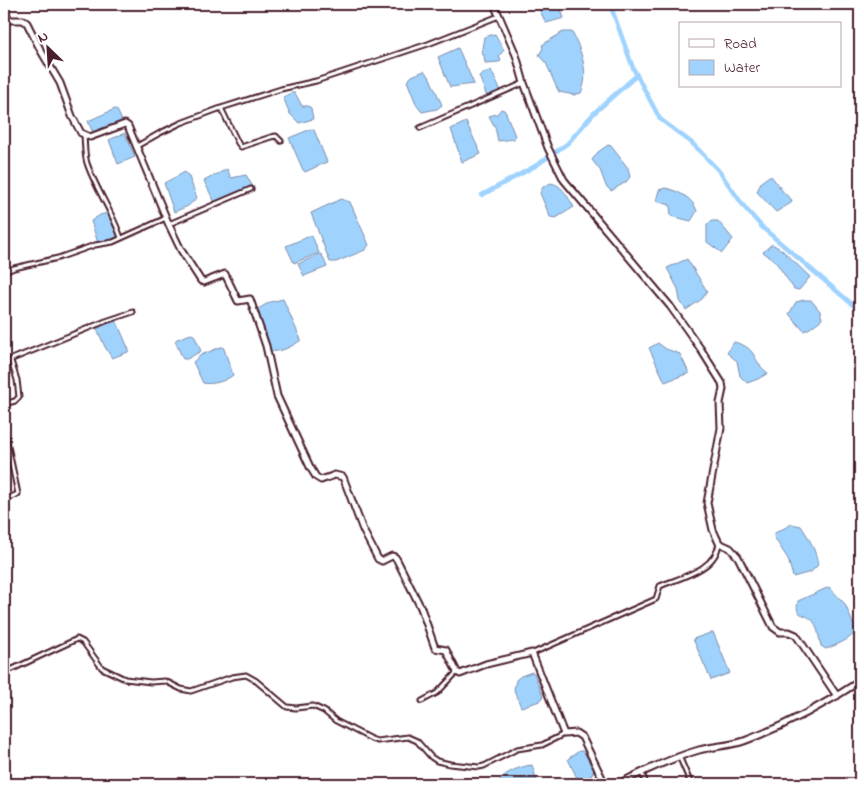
<svg xmlns="http://www.w3.org/2000/svg" width="864" height="788" font-family="'Indie Flower',sans-serif">
	<style>
		.water { fill: #9fd3fd; stroke: #7d8ba9 }
		.lines { fill: none; stroke-linecap: round; stroke-linejoin: round }
		.canal { stroke: #9fd3fd; stroke-width: 4.5 }
		.street-casing { stroke: #4a1f2b; stroke-width: 7 }
		.secondary-casing { stroke: #4a1f2b; stroke-width: 9 }
		.street { stroke: #fff; stroke-width: 3 }
		.secondary { stroke: #fff; stroke-width: 5 }
	</style>
	<rect width="100%" height="100%" fill="#fff"/>
	<filter id="ink" filterUnits="userSpaceOnUse"><feTurbulence type="fractalNoise" baseFrequency=".02" numOctaves="2"/><feDisplacementMap in="SourceGraphic" scale="10" xChannelSelector="R" yChannelSelector="G"/><feConvolveMatrix kernelMatrix="1 2 1 2 8 2 1 2 1" color-interpolation-filters="sRGB"/></filter>
	<g filter="url(#ink)">
		<path class="water" d="M539,4H559L564,18L546,23L537,5Z
			M563,32H572C581,50 590,74 581,93L574,95L559,92C554,83 551,74 547,65C545,61 541,59 539,55L543,48L542,45Z
			M495,34L504,50L499,56L501,61L499,62L485,63L484,55L481,54L484,37Z
			M458,48L474,84L450,87L438,57Z
			M491,70L501,91L487,97L479,76Z
			M424,71L429,76L442,105L437,109L422,112L417,106L407,81L412,76Z
			M291,93H295L302,106H308L311,108L313,119L299,123L290,114L283,97Z
			M115,109L117,110L123,123L94,135L88,121Z
			M501,109L504,110L506,113L515,136L514,139L498,141L495,127L489,116L497,114Z
			M466,122L481,154L462,162L451,129Z
			M311,129L314,130L327,162L305,172L303,170L289,138Z
			M125,133L135,157L118,164L109,140Z
			M608,145L611,146L628,168L630,177L626,182L611,191L606,186L600,170L592,160L598,152Z
			M227,169L231,178L246,175L253,187L215,203L204,181Z
			M185,172L189,177L197,198L188,206L174,212L164,183Z
			M769,176L772,177L784,193L792,200L791,203L776,212L757,192L761,182Z
			M551,183C563,185 568,198 574,207L556,218L550,217L540,193L543,187Z
			M665,188C678,191 692,197 697,211L691,221L671,216L670,205L656,201L659,190Z
			M341,199L350,202L369,245L365,250L336,262H330L311,213Z
			M108,213L111,214L119,238L117,240L98,243L91,221L100,215Z
			M712,221H718L733,239L722,253L707,242V225Z
			M310,236H312L319,253L294,263L286,246Z
			M772,244L782,250L810,277L799,290L794,289L775,261L763,252Z
			M320,254L322,255L327,267L304,276L298,264Z
			M687,259L707,291L702,299L686,310L680,301L678,289L667,268Z
			M283,299L301,340C293,346 280,353 270,351L258,314V309L270,302Z
			M804,300H811L820,311L822,319L810,328L804,331L789,314L796,302Z
			M116,320L129,350L128,352L112,358L105,347L97,329L108,322Z
			M191,334L194,335L201,351L187,359H183L175,341L177,339Z
			M734,342C759,348 751,361 768,373L758,379L747,383L740,376L737,361L727,353Z
			M658,343L666,349L680,354L689,373L665,382L649,348Z
			M221,347H223L224,349L233,375C226,381 213,385 203,383L193,362L201,355Z
			M792,524L801,526C809,538 816,550 818,565L811,572L793,577L788,559L774,537L775,533Z
			M829,587L845,604L856,631C850,640 836,645 826,649L821,646C819,638 818,627 813,621C805,612 794,618 798,601Z
			M713,632L730,673L711,680L693,639Z
			M532,672L534,673L543,697L540,701L521,707L514,690L516,680L521,676Z
			M579,751H583L594,770L591,776L584,779L577,778L568,759Z
			M532,765L538,784H501L500,780C505,772 522,766 532,765Z"/>
		<g class="lines">
			<path class="canal" d="M610,4L633,68L660,119L692,143L719,171L745,208L763,228L860,311
				M482,195L537,165L568,143L594,113L637,75"/>
			<defs>
				<path id="street" d="M221,108L238,143L241,147L271,137L276,136L281,141
					M420,128L524,83
					M84,135C85,146 84,157 88,166C97,191 113,213 121,238
					M137,146L160,133L181,123L221,108L281,89L316,81L428,44L499,16
					M169,224L251,189
					M4,272L14,268L58,258L95,245L113,242L166,218
					M4,404L15,401L19,397L17,380L11,361L12,359L106,321L133,312
					M4,427L18,494L4,500
					M533,653L656,599L660,586C681,577 716,570 719,543
					M4,673L77,639L83,642L102,668L125,679L151,682L165,681L181,689L191,691L232,677L246,675L255,680L287,707L296,708L313,706L324,711L336,721L371,739L377,741L408,737L417,741L431,757L437,761L450,764L479,767L484,766L517,749L542,745L564,734
					M422,701L437,693L457,672
					M679,756L691,784
					M642,773L646,784"/>
				<path id="secondary" d="M494,4L516,55L524,83L548,148L564,180L670,306L700,348L722,383L723,389L720,403L721,428L707,503L713,530L719,543L730,548L738,557L773,627L780,632H789L796,635L837,696
					M4,12L10,20H23L27,23L41,51L60,83L72,116L81,133L90,137L125,124L128,126L169,225L181,250L201,281L204,282L225,274L238,301L250,299L266,346L277,396L310,467L316,477L321,480L335,475L343,477L363,530L378,559L382,561L392,556L395,557L397,560L421,608L435,648L446,650L457,672L460,674L486,664L532,653L564,734L576,733L582,737L605,784
					M618,784C644,771 671,758 699,750C714,746 730,746 744,741C785,726 824,705 860,681"/>
			</defs>
			<use href="#street" class="street-casing"/>
			<use href="#secondary" class="secondary-casing"/>
			<use href="#street" class="street"/>
			<use href="#secondary" class="secondary"/>
		</g>
	</g>
	<rect width="864" height="788" fill="none" stroke="#fff" stroke-width="20"/>
	<rect x="10" y="10" width="844" height="768" fill="none" stroke="#4a1f2b" stroke-width="2" filter="url(#ink)"/>
	<rect x="679" y="22" width="162" height="65" fill="#ffffff" stroke="#b7a5aa"/>
	<rect x="689" y="39" width="25" height="8" fill="#ffffff" stroke="#b7a5aa"/>
	<text x="724" y="48" font-size="15" fill="#4a1f2b">Road</text>
	<rect x="689" y="60" width="25" height="15" fill="#9fd3fd" stroke="#b7a5aa"/>
	<text x="724" y="72" font-size="15" fill="#4a1f2b">Water</text>
	<g transform="translate(48 48) rotate(335)" stroke="#ffffff" stroke-width="4" paint-order="stroke">
	<path d="M0-4L9 19L0 12L-9 19Z" fill="#4a1f2b"/>
	<text y="-8" font-size="14" font-weight="bold" text-anchor="middle" fill="#4a1f2b">N</text>
	</g>
</svg>
